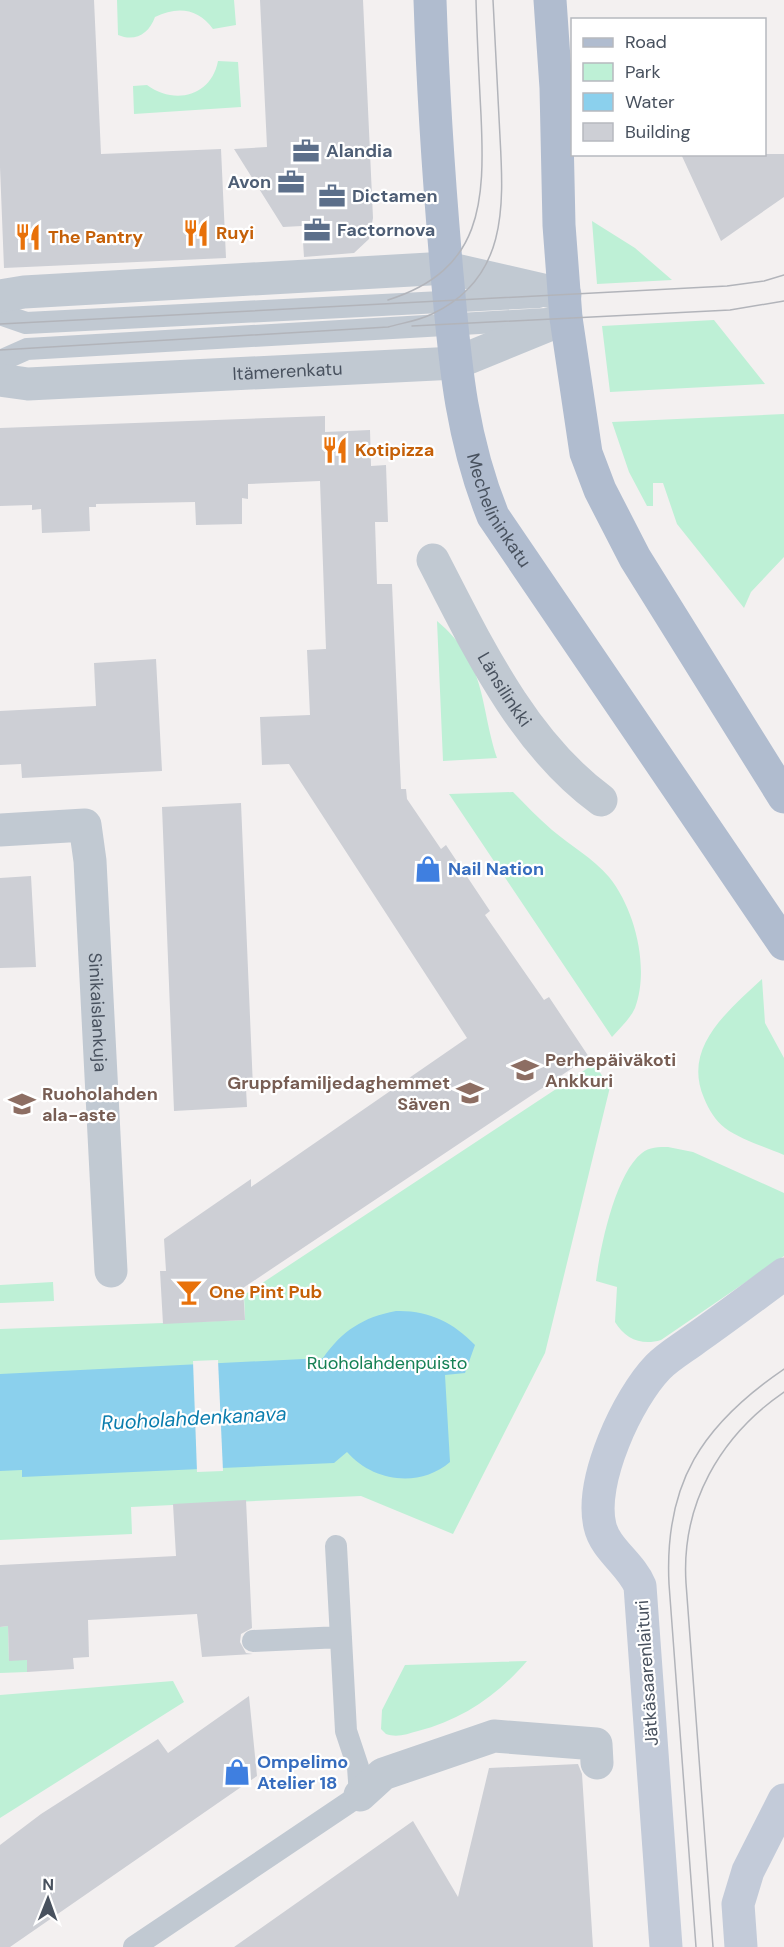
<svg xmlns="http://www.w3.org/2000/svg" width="784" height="1947" font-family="'DM Sans',sans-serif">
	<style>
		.green { fill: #bef0d6 }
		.water { fill: #8bd0ed }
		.pier { fill: #f3f0f0 }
		.building { fill: #cdcfd5 }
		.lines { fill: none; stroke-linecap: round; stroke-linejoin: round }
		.service { stroke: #c1c9d2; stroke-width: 22 }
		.pedestrian { stroke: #c1c9d2; stroke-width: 33 }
		.minor { stroke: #c1c9d2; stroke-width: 33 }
		.tertiary { stroke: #c1c9d2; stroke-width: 33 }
		.secondary { stroke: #c3cbd9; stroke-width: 33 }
		.primary { stroke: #b0bccf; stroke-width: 33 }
		.tram { stroke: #b2b4ba; stroke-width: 1.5 }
		.labels { text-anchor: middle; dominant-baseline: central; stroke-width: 4.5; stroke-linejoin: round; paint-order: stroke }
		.service-label { font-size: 18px; font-weight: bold; fill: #4e5e75; stroke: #fff; text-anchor: start }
		.food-label { font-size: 18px; font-weight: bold; fill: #c56008; stroke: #fff; text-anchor: start }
		.street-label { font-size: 18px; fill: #48515e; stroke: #fff }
		.shop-label { font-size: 18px; font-weight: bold; fill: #366cbe; stroke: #fff; text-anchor: start }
		.education-label { font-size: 18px; font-weight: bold; fill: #785e54; stroke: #fff; text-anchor: start }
		.park-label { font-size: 18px; fill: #168156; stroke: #fff }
		.water-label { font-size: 20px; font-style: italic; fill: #0a7dae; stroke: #fff }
	</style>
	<rect width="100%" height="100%" fill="#f3f0f0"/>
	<path class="green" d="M117,0H234L236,25L213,29C198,8 177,6 155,17C149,34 135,42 118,35Z
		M218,61L238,62L241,107L134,114L133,86L147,85C174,105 211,97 218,61Z
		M592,221L635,248L672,280L597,284Z
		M714,320L765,384L610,392L602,326Z
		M784,414V557L751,592L744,608L677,524L663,483H653V506H647L629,472L612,422Z
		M437,621C487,663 479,702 497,758L443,761Z
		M513,792C526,805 538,818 552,830C571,846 593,858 609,877C635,909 650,968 635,1008C630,1019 620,1028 612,1037L449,794Z
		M762,979L765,1023L784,1058V1155C766,1147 741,1140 725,1128C715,1120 709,1110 704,1098C682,1047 728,1011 762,979Z
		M594,1064L610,1087L545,1353L453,1534L361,1496L131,1507L132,1534L0,1540V1329L245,1320L244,1295Z
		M668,1147L693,1152L784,1193V1256L661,1340C642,1346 625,1339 615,1322L617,1287L596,1281C600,1248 615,1174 642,1153C649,1147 659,1147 668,1147Z
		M53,1282L54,1301L0,1303V1285Z
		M8,1626L9,1660H27V1672L0,1673V1627Z
		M527,1661C498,1695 462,1720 418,1731C407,1734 397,1738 386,1734L381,1729L382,1710L405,1665Z
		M173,1681L184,1702L0,1818V1695Z"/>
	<path class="water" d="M396,1311C428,1310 453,1322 475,1345L465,1373L445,1375L450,1462C420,1488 373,1482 347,1452L334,1463L22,1477V1470L0,1471V1374L323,1358C342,1331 363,1317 396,1311Z"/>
	<path class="pier" d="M218,1360L223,1471L197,1472L193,1361Z"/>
	<path class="building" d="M0,0H94L101,154L221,149L226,258L4,268L0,167Z
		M260,0H363L373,218L369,239L354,253L304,257L302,226L283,227L234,149L267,147Z
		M681,154H784V197L721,241Z
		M325,416V432L370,430L371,466L386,465L388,522H375L377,584H392L401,789H406L407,799L441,849L446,845L490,911L485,915L544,1000L549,997L589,1057L243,1288L245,1320L163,1324L160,1271H166L164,1239L251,1179V1187L467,1038L289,764L262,765L260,717L310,715L307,650L326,649L320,481L248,484V499L242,498V524L196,525L195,502L96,504V507H89L90,531L42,533L41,509L32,510V505L0,506V428Z
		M156,659L162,771L22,778L21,764L0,765V711L96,706L94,663Z
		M241,803L253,1088H246L247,1107L174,1111L162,807Z
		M31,876L36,967L0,968V878Z
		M246,1500L252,1628L241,1634L240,1642L246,1653L253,1654L202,1657L197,1614L88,1620L89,1657L73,1658L74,1669L27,1672V1660L9,1661L8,1626L0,1627V1565L176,1556L173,1504Z
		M249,1696L257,1776L10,1947H0V1845L41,1814L158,1739L168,1753Z
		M578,1764L582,1774L593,1947H234L413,1821L458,1897L489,1768Z"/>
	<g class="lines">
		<path class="service" d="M0,314L26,323L539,297
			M0,361L27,349L547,319
			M253,1641L341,1637
			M134,1947L360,1795L358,1767L346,1731L336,1546"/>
		<g class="pedestrian">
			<path id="s1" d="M433,560C477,645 522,742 601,800"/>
			<path d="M360,1795L383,1774L494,1736L596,1744L597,1763"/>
		</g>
		<path class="minor" id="s2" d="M0,830L85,825L90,861L111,1271"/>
		<g class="tertiary">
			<path d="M0,296L24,292L447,268L565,295"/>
			<path id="s3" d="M0,380L28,384L456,363L566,318"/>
		</g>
		<path class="secondary" d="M666,1947L640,1586C631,1564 605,1549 600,1526C589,1481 628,1398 658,1367C669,1356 683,1348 695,1339C725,1318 754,1296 784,1274
			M741,1947L738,1904L748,1871L784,1800"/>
		<g class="primary">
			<path id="s4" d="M430,0C433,92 439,183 447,274C455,360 460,434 493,516L784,944"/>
			<path d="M550,0L556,88L559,225L566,318L586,453L600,490L635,558L784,797"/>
		</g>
		<path class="tram" d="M388,300C483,270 485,202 481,115C479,77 477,38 476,0
			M0,324C242,312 484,301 727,286L764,281L784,275
			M412,326L730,310L784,301
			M0,350L388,327C402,323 418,321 432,314C507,279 504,208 500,137C498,91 495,46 493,0
			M696,1947L669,1584C664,1483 702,1425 784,1369
			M713,1947L686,1583C681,1504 720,1436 784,1392"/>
	</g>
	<defs>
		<symbol id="office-bare" viewBox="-9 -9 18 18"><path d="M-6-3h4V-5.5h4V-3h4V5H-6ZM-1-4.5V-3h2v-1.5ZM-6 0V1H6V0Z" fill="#5c6f8a" stroke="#fff" stroke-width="2.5" paint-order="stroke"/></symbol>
		<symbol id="restaurant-bare" viewBox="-9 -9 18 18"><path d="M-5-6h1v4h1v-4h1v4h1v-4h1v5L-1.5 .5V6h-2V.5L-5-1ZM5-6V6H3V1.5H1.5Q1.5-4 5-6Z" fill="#e8710a" stroke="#fff" stroke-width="2.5" paint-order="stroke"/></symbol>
		<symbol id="shop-bare" viewBox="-9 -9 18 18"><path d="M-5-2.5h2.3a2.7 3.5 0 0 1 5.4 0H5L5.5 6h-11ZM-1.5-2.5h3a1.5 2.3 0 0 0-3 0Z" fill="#3f7fe0" stroke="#fff" stroke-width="2.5" paint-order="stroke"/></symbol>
		<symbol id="school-bare" viewBox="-9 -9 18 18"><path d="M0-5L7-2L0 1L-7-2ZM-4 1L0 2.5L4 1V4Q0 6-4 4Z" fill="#8d6e63" stroke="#fff" stroke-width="2.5" paint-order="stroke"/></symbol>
		<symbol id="bar-bare" viewBox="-9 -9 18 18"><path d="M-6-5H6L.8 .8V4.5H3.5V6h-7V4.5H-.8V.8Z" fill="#e8710a" stroke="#fff" stroke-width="2.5" paint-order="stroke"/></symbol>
	</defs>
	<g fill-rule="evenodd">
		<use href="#office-bare" x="287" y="132" width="38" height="38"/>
		<use href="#office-bare" x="272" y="163" width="38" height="38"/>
		<use href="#office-bare" x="313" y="177" width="38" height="38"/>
		<use href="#office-bare" x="298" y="211" width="38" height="38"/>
		<use href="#restaurant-bare" x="177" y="214" width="38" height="38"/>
		<use href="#restaurant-bare" x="9" y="218" width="38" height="38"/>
		<use href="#restaurant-bare" x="316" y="431" width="38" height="38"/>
		<use href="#shop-bare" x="409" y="850" width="38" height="38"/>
		<use href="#school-bare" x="506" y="1051" width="38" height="38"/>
		<use href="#school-bare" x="451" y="1074" width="38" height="38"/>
		<use href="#school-bare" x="3" y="1085" width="38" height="38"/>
		<use href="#bar-bare" x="170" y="1273" width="38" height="38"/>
		<use href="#shop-bare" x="218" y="1753" width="38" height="38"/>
	</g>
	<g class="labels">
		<g class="service-label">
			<text x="326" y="151">Alandia</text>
			<text x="271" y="182" text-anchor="end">Avon</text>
			<text x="352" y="196">Dictamen</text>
			<text x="337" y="230">Factornova</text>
		</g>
		<g class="food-label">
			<text x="216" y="233">Ruyi</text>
			<text x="48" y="237">The Pantry</text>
			<text x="355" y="450">Kotipizza</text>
			<text x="209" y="1292">One Pint Pub</text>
		</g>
		<g class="street-label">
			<text stroke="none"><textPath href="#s3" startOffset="288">Itämerenkatu</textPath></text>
			<text stroke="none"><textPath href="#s4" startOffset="519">Mechelininkatu</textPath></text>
			<text stroke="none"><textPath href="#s1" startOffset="148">Länsilinkki</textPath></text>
			<text stroke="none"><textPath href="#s2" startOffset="273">Sinikaislankuja</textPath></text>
			<text transform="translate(647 1673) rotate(-94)">Jätkäsaarenlaituri</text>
		</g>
		<g class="shop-label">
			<text x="448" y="869">Nail Nation</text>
			<text x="257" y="1762">Ompelimo<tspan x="257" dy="21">Atelier 18</tspan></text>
		</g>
		<g class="education-label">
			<text x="545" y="1060">Perhepäiväkoti<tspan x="545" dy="21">Ankkuri</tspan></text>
			<text x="450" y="1083" text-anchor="end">Gruppfamiljedaghemmet<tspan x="450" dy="21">Säven</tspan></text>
			<text x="42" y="1094">Ruoholahden<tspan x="42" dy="21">ala-aste</tspan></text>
		</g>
		<g class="park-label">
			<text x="387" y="1363">Ruoholahdenpuisto</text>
		</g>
		<g class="water-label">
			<text transform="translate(194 1418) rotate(-3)">Ruoholahdenkanava</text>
		</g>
	</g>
	<rect x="571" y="18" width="195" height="138" fill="#ffffff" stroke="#b6b9bf" stroke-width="1.5"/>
	<rect x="583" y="38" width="30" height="9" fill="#b0bccf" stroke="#b6b9bf" stroke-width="1.5"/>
	<text x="625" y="48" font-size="18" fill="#48515e">Road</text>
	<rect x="583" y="63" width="30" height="18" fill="#bef0d6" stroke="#b6b9bf" stroke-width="1.5"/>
	<text x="625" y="78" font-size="18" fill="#48515e">Park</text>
	<rect x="583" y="93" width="30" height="18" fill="#8bd0ed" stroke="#b6b9bf" stroke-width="1.5"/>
	<text x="625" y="108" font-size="18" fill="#48515e">Water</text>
	<rect x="583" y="123" width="30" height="18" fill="#cdcfd5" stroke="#b6b9bf" stroke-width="1.5"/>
	<text x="625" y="138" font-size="18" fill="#48515e">Building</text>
	<g transform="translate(48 1899) rotate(1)" stroke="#ffffff" stroke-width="4.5" paint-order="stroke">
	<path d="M0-4.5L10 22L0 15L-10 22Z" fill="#48515e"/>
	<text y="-9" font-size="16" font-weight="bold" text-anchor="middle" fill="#48515e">N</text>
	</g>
</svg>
